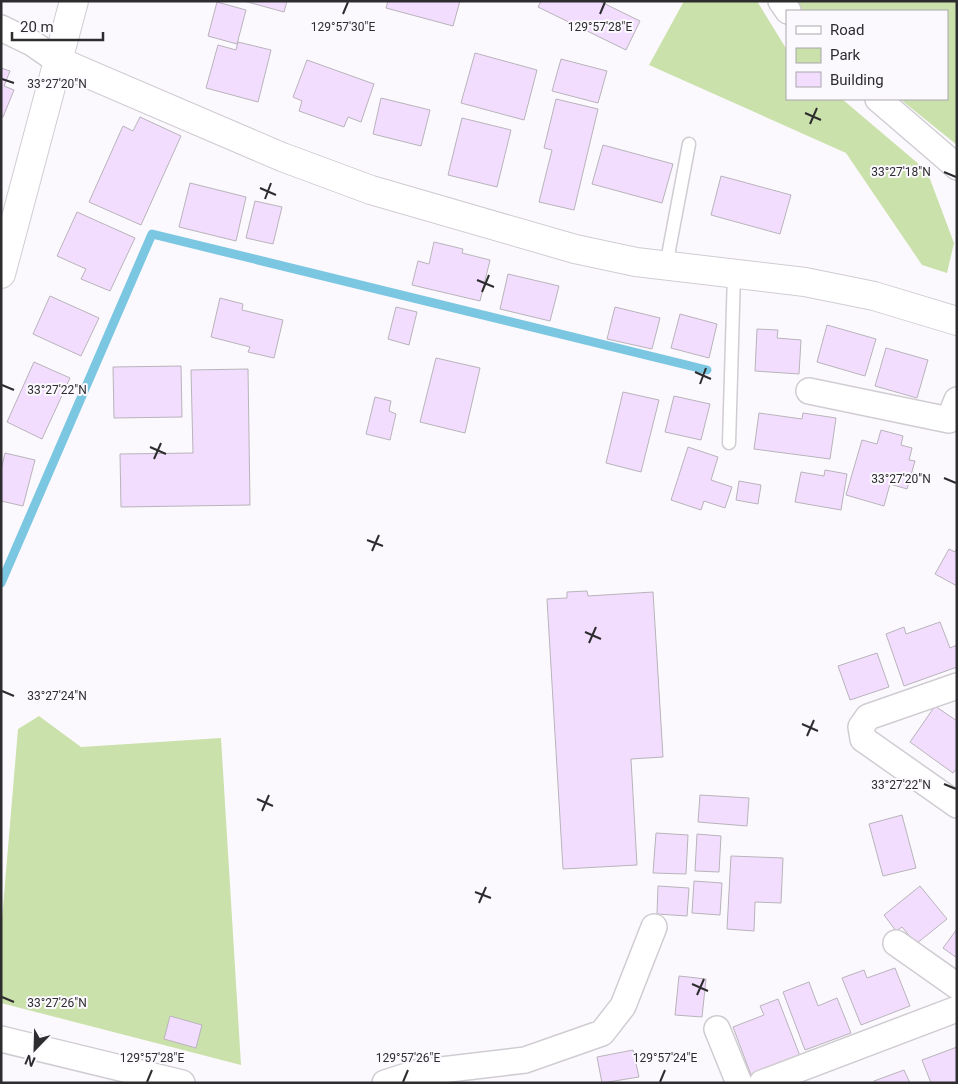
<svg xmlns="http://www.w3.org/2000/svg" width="958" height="1084" font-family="Roboto,sans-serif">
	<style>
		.green { fill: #cae1ab }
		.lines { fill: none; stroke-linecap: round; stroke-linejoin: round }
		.stream { stroke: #7bc7e2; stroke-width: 9 }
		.building { fill: #f3ddff; stroke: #b8b4ba }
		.service-casing { stroke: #d0cdd2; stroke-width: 15 }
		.minor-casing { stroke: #d0cdd2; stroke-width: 28 }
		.tertiary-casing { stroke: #d0cdd2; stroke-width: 30 }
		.service { stroke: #fff; stroke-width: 12 }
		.minor { stroke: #fff; stroke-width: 25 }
		.tertiary { stroke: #fff; stroke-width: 28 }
		.ticks { fill: none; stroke: #2d2c2e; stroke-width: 2 }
		.ticks-label { font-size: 12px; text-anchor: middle; fill: #2d2c2e; stroke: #fcf9fe; stroke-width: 4; stroke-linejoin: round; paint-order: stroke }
	</style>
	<rect width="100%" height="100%" fill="#fcf9fe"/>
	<path class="green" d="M684,1H757L787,50V99H842L927,171L954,243L947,273L922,265L846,153L649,65Z
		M796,1H957V145L900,99H947V11H803Z
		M39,716L81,747L221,738L241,1065L1,1003V931L18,729Z"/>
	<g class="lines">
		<path class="stream" d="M1,583L152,234L707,370"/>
	</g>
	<path class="building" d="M244,1H287L284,12Z
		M388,1H460L453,26L386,8Z
		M541,1H599L640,21L626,50L538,7Z
		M217,2L246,10L237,44L208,36Z
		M238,42L271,50L258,102L206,88L218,45L236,50Z
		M475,53L537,70L524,120L461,103Z
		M561,59L607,71L598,103L552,91Z
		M307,60L374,84L361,122L348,117L344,127L299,111L302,101L293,97Z
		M1,68L10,71L4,86L14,90L3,117L1,116Z
		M381,98L430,110L421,146L373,134Z
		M556,99L598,109L574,210L539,202L552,150L544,148Z
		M140,117L181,136L141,225L89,202L123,126L133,131Z
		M462,118L511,130L497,187L448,175Z
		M603,145L673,164L662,203L592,184Z
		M721,176L791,195L780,234L711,215Z
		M190,183L246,197L236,241L179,227Z
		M255,201L282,207L273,244L246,238Z
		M77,212L135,238L110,291L81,279L86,269L57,256Z
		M434,242L463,249L462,253L490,260L480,301L412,285L418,261L429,264Z
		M508,274L559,286L550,321L500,309Z
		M50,296L99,318L81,356L33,334Z
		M220,298L243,304L242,310L283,320L274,358L248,352L250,347L211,337Z
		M396,307L417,312L409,345L388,339Z
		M615,307L660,318L652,349L607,339Z
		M680,314L717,324L709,358L671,348Z
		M827,325L876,339L865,376L817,362Z
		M757,329L778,330L777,338L801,340L799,374L755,371Z
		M886,348L928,360L917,398L875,386Z
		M436,358L480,368L465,433L420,422Z
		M34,362L70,378L42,439L7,422Z
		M181,366L182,417L114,418L113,367Z
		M248,369L250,505L121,507L120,454L193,453L191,370Z
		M623,392L659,400L641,472L606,463Z
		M674,396L710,404L701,440L665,432Z
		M375,397L391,401L389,411L396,414L390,440L366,434Z
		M759,413L802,419L803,413L836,418L830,459L754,449Z
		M881,430L903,436L901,445L912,448L909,460L915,461L907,489L890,484L884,506L846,495L862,440L877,444Z
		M688,447L718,457L711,480L732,487L725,508L704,501L701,510L671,500Z
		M5,453L35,460L23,506L1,501V470Z
		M825,470L847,474L841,510L795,502L801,472L824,476Z
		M739,481L761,485L758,504L736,500Z
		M957,548V586L935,574L949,549L955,552Z
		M587,591L588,596L653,592L663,757L631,759L637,865L563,869L547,599L567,598V592Z
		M940,622L950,648L957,645V667L904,686L886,634L904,627L906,634Z
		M877,653L889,687L850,700L838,666Z
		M935,706L957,721V768L953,773L910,742Z
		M700,795L749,798L747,826L698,822Z
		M902,815L916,868L883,876L869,824Z
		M656,833L688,835L686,874L653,873Z
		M697,834L721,836L719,872L695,871Z
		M731,856L783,858L781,903L755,902L754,931L727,929Z
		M694,881L722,883L720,915L692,913Z
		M658,886L689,888L687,916L657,914Z
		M920,886L947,919L916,944L902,927L896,931L884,915Z
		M957,929V958L943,948Z
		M895,968L910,1006L861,1025L842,978L864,970L867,978Z
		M679,976L706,979L702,1017L675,1015Z
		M809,982L818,1006L837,998L851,1033L805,1050L783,992Z
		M778,999L800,1056L751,1075L733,1027L764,1015L760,1006Z
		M170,1016L202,1025L196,1048L164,1039Z
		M957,1047V1083H931L922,1060Z
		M633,1050L639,1077L602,1083L597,1057Z
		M904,1070L910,1083H874V1081Z"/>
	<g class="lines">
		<defs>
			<path id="service" d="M666,266L689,144
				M729,443L734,274"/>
			<path id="minor" d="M781,1L788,11
				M1,28L32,43L58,61
				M878,99L957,167
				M809,391L949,420L957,400
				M957,686L868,717L861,727L863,739L957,805
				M896,943L957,986
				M717,1029L739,1083
				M1,1039L182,1083
				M385,1083L416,1073L525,1060L602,1033L623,1006L654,927
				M762,1083L957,1009"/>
			<path id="tertiary" d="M58,61L282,157L371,190L575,249L636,262L805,282L874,296L957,321
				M1,274L74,1"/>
		</defs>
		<use href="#service" class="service-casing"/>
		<use href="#minor" class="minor-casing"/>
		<use href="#tertiary" class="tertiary-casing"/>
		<use href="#service" class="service"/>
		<use href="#minor" class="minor"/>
		<use href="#tertiary" class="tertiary"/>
	</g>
	<path class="ticks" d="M343,14L348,2M600,14L605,2M2,79L14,83M805,113L821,120M810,124L817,108M944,172L956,177M260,188L276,195M265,199L271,183M477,280L494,287M482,292L489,275M695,372L711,379M700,384L706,368M2,385L14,390M150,447L166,454M154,459L161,443M944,478L956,483M367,540L383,546M372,551L379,535M585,632L601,639M589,643L596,627M2,691L14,696M802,724L818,731M807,736L814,720M944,784L956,789M257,799L273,806M262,811L269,795M475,892L491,898M479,903L486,887M692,984L708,991M697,995L704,979M2,997L14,1002M147,1082L152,1070M403,1082L408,1070M660,1082L665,1070"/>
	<g class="ticks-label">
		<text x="343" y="31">129°57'30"E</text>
		<text x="600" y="31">129°57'28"E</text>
		<text x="57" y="88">33°27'20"N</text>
		<text x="901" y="176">33°27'18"N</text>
		<text x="57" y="394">33°27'22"N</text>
		<text x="901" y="483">33°27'20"N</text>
		<text x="57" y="700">33°27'24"N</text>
		<text x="901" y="789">33°27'22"N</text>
		<text x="57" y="1007">33°27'26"N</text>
		<text x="152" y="1062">129°57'28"E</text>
		<text x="408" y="1062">129°57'26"E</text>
		<text x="665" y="1062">129°57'24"E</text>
	</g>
	<rect width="958" height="1084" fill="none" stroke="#2d2c2e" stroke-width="5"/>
	<rect x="786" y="10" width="162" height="90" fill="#fcf9fe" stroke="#a9a7ab"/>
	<rect x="796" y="26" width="25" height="8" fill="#ffffff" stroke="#a9a7ab"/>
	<text x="830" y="35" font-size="15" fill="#2d2c2e">Road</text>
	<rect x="796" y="48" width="25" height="15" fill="#cae1ab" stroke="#a9a7ab"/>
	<text x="830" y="60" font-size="15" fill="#2d2c2e">Park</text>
	<rect x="796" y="72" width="25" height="15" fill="#f3ddff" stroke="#a9a7ab"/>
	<text x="830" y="85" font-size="15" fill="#2d2c2e">Building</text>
	<g transform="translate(35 1049) rotate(203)" stroke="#fcf9fe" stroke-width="4" paint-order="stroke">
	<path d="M0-4L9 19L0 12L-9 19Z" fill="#2d2c2e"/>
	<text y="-8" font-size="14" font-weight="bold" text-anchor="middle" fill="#2d2c2e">N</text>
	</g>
	<path d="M12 32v8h91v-8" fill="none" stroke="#2d2c2e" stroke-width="2.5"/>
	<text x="20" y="32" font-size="15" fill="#2d2c2e" stroke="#fcf9fe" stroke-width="4" paint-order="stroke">20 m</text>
</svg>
